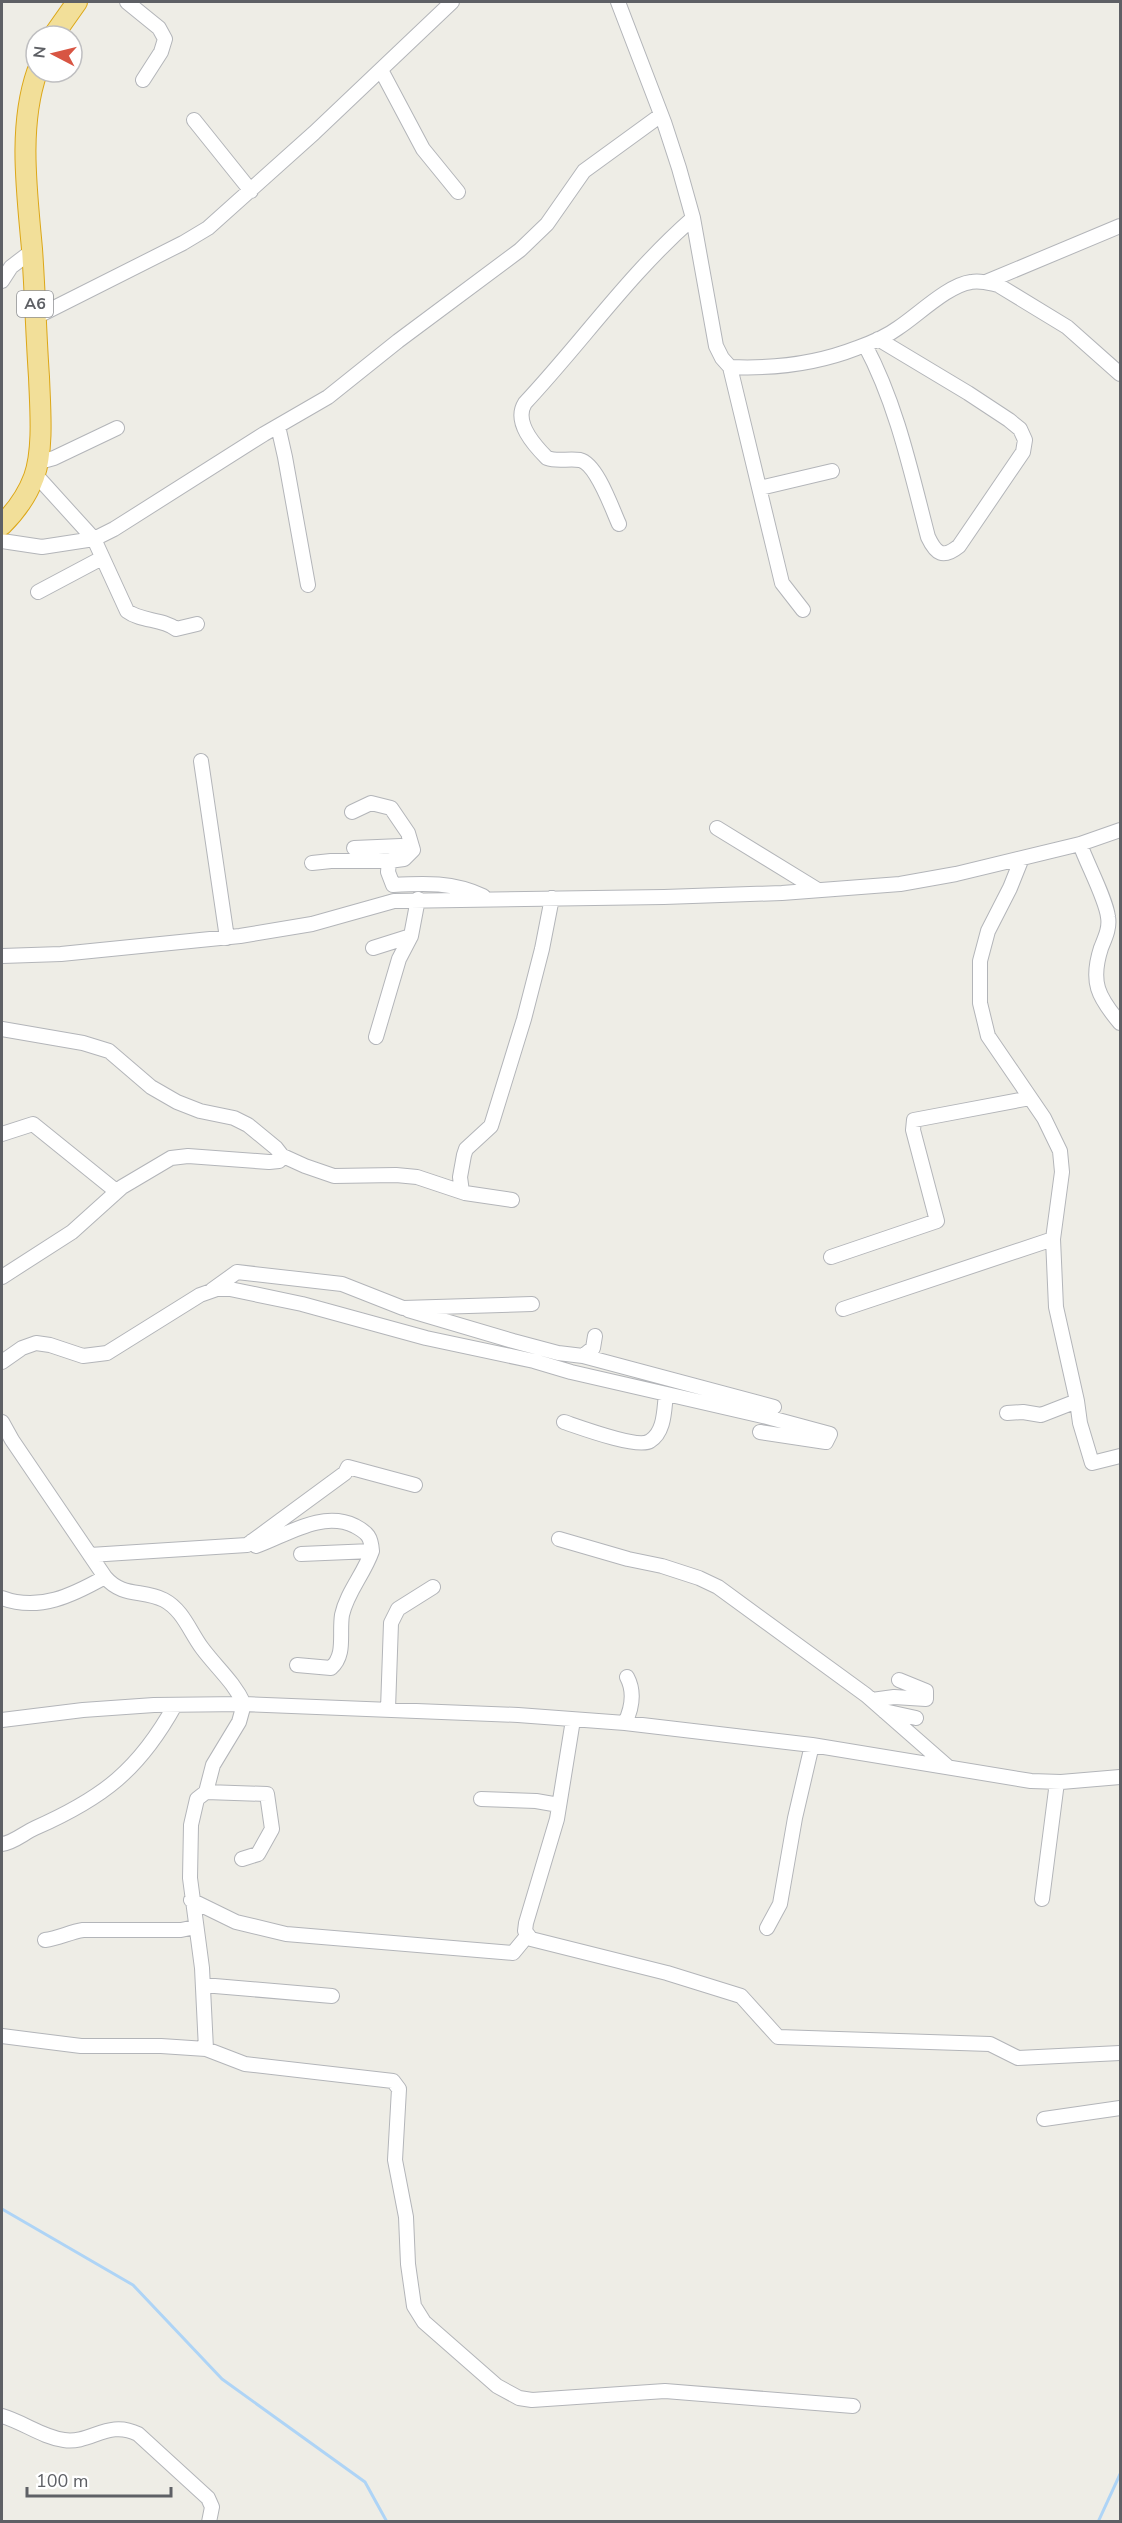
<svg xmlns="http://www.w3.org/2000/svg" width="1122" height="2523" font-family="'Nunito Sans',sans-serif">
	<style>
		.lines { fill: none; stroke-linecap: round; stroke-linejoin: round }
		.stream { stroke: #aed4f6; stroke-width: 3 }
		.minor-casing { stroke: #b3b5b9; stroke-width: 16 }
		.highway-casing { stroke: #dca718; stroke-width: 22 }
		.minor { stroke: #fff; stroke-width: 14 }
		.highway { stroke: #f2df99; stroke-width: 20 }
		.labels { text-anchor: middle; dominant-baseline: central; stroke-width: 4.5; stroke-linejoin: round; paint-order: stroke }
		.shield { fill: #fff; stroke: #8e9093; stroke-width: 1.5 }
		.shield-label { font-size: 16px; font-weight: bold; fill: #5e6065 }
	</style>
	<rect width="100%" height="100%" fill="#eeede6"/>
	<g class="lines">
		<path class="stream" d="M2,2209L133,2285L222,2379L365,2482L387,2522
			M1098,2522L1120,2474"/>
		<defs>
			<path id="minor" d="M127,2L159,28L165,39L161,52L143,80
				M618,2L664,122L679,168L693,218L716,346L722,358L730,367C774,369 816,364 857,348C871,343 886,337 898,328C918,315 948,285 971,282C981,280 989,283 998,285L1067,327L1120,374
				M381,70L423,149L458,192
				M194,120L251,191
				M2,281L11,267L32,251
				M986,282L1120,226
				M36,317L183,243L208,228L314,133L452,2
				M865,345C897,405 911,472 928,537C936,554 943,559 959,546L1023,452L1025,440L1020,429L1009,420L968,393L878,339
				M730,367L782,583L803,610
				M278,426L285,457L308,585
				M36,463L54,458L117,428
				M35,474L94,539L114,529L264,434L328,397L398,341L520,250L547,224L584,171L661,115
				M760,488L832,471
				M619,524C612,509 597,464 580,460C568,458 558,462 547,458C534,445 513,422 525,403C583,341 628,275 693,218
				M2,541L42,547L94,539L127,611C142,622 161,618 176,629L197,624
				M38,592L102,558
				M201,761L227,938
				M352,812L371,803L391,808L408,833L413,850
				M717,828L818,890
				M1080,844C1087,864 1106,899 1108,917C1110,928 1105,938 1101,948C1090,982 1098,997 1120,1023
				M354,848L401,846L413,850L404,859L389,861
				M1022,858L1010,888L988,931L980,961V1003L988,1036L1044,1118L1060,1151L1062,1172L1053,1239L1056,1307L1077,1401L1080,1423L1092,1463L1120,1456
				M312,863L331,861H389L388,872L393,885C425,883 453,882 483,896
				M373,948L411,936L418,899
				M2,956L61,954L240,936L312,924L394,901L664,897L782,893L900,884L956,874L1080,844L1120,830
				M2,1029L83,1043L109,1051L151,1087L177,1102L200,1111L234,1118L248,1125L276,1148L283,1157L279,1161L269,1162L188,1156L171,1158L122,1187L72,1232L2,1277
				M376,1037L399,959L411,936
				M2,1134L33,1124L116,1191
				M283,1156L305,1166L334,1176L396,1175L417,1177L465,1193L512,1200
				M462,1192L460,1177L464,1155L466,1149L491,1126L524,1019L542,949L552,898
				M831,1257L937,1221L913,1130L914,1120L1030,1098
				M212,1290L237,1272L342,1284L403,1308L532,1304
				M843,1309L1053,1239
				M408,1310L513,1341L558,1353L583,1356L593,1348L595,1336
				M583,1356L774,1407
				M2,1362L22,1348L36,1343L50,1345L83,1356L107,1353L200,1295L217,1289H230L302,1304L426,1338L534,1361L571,1372L767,1417L830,1434L826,1442L760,1432
				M1007,1413L1023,1412L1041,1415L1077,1401
				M2,1422L12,1440L105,1577C123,1598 143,1589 164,1600C183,1610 190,1632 202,1648C216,1667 234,1682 244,1704L239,1722L213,1765L206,1792L197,1799L191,1825L190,1878L202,1968L206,2049
				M564,1422C579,1427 638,1449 650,1441C665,1432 664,1409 666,1394
				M559,1539L628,1559L662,1566L699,1578L718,1587L866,1695L947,1766
				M252,1541L256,1546C287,1535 322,1510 355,1526C368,1533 371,1537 372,1551L301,1554
				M90,1555L247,1545L345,1473L348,1467L415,1485
				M2,1598C39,1612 73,1595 105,1577
				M297,1665L331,1668C346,1655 339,1634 342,1615C347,1592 364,1574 372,1551
				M872,1700L894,1697L926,1699V1691L899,1680
				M388,1709L391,1623L398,1609L433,1587
				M884,1711L916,1718
				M2,1720L83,1710L154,1705L244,1704L518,1715L625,1723L812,1745L1031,1781L1061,1782L1120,1777
				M573,1720L557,1819L526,1923L525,1931L531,1939L667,1973L741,1996L778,2037L990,2044L1018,2058L1120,2053
				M625,1723C632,1708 635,1692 627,1677
				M206,1792L267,1794L272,1829L258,1854L242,1859
				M481,1799L536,1801L559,1805
				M2,1844C13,1843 24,1833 35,1828C103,1798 139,1770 175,1705
				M1042,1899L1057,1782
				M191,1900L236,1922L286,1934L513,1953L527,1936
				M767,1928L780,1904L795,1818L812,1745
				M45,1940C59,1938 70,1932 83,1930H181L195,1927
				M203,1985L332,1996
				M2,2036L81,2046H161L206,2049L245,2064L393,2081L399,2089L395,2160L406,2217L408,2264L414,2306L424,2322L497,2386L519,2398L532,2400L665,2391L853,2406
				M1044,2119L1120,2108
				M2,2416C23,2422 42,2437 64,2440C91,2444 108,2419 138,2434L208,2498L212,2507L209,2522"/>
			<path id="highway" d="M53,36L77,2
				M2,525C16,511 27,496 34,477C44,449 40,406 39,377C36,334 35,291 32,249C27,192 18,127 37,72"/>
		</defs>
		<use href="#minor" class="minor-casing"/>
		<use href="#highway" class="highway-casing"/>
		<use href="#minor" class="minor"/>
		<use href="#highway" class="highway"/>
	</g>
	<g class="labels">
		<rect class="shield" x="17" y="291" width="36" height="26" rx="4.5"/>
		<g class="shield-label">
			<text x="35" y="304">A6</text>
		</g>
	</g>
	<rect width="1122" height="2523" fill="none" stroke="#5e6065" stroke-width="6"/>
	<g transform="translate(54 54) rotate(277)"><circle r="28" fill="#ffffff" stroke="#bfbfc1" stroke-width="1.5"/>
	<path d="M0-4.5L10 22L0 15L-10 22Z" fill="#d85543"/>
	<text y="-9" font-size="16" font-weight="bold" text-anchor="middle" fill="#5e6065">N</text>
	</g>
	<path d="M27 2487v9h144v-9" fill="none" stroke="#5e6065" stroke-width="3"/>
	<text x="36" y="2487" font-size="18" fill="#5e6065" stroke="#ffffff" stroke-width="4.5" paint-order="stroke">100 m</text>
</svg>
